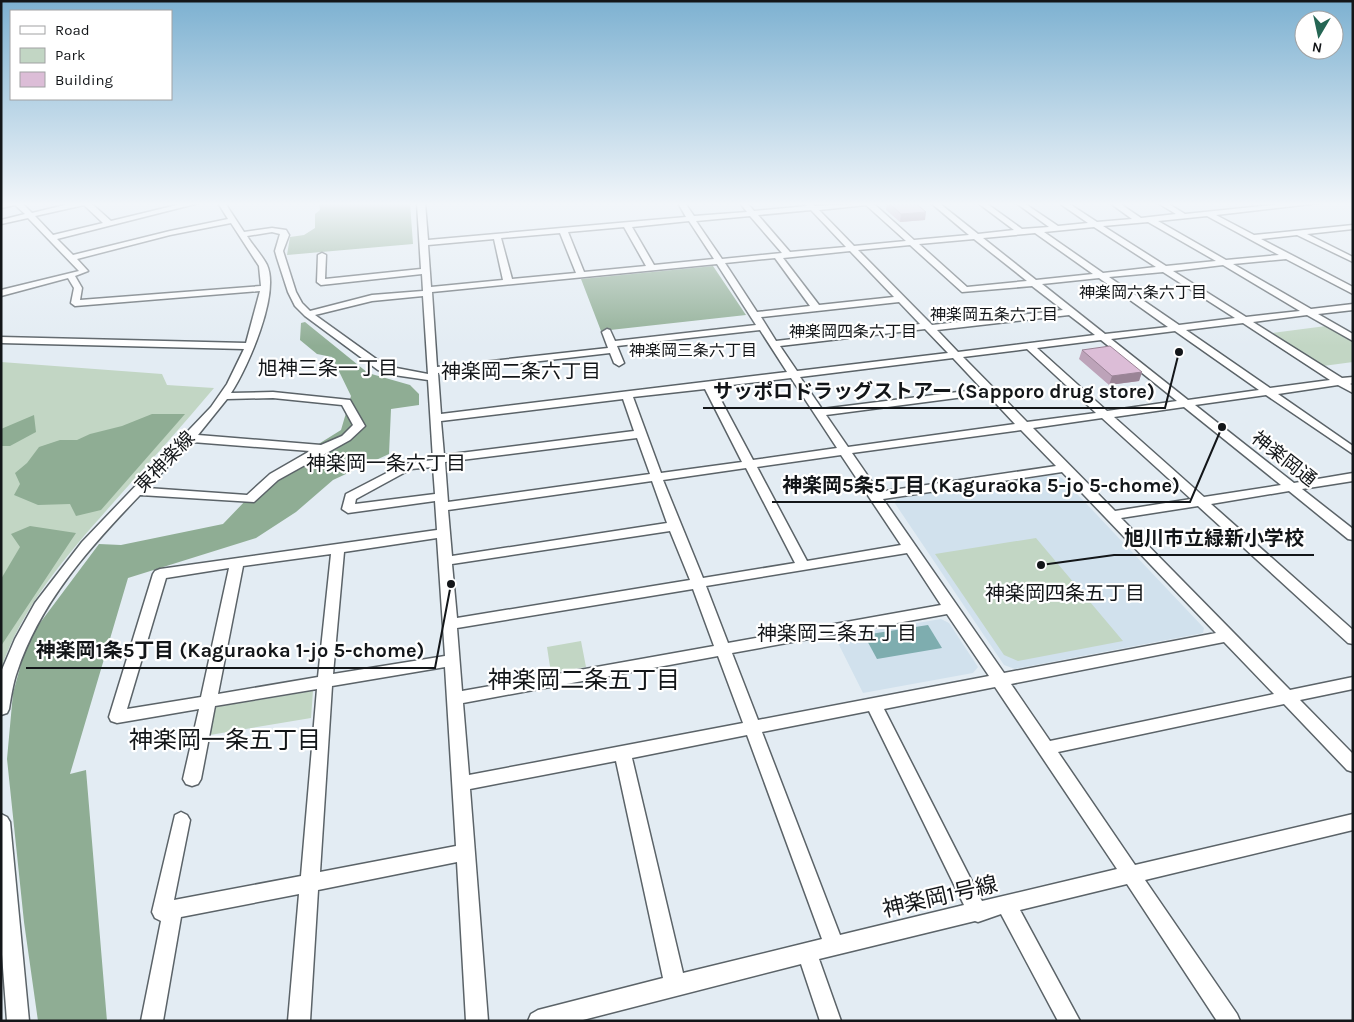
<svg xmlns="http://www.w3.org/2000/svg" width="1354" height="1022" font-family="Karla,'Noto Sans JP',sans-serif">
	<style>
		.built { fill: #d1e1ed }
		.green { fill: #c2d6c4 }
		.forest { fill: #8fad94 }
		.water { fill: #7eadaf }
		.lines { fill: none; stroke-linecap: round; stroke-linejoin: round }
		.minor-casing { stroke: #5b6368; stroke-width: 3 }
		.minor { fill: #fff; fill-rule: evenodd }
		.wall { fill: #bda3b9 }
		.shaded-wall { fill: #9a8496 }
		.building { fill: #dcbdd7; stroke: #9a8496 }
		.labels { text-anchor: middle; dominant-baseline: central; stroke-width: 4.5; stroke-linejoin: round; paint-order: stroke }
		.far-neighbourhood-label { font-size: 16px; fill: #131619; stroke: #fff }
		.street-label { font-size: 19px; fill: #131619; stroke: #fff }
		.neighbourhood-label { font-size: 20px; fill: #131619; stroke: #fff }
		.near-street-label { font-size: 22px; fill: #131619; stroke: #fff }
		.near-neighbourhood-label { font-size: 24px; fill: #131619; stroke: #fff }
		.leader { fill: none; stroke: #131619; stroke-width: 2 }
		.callout-dot { fill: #131619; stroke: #fff; stroke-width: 2 }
		.callout-label { font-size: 20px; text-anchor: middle; font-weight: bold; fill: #131619; stroke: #fff; stroke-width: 4.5; stroke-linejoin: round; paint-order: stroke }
	</style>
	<rect width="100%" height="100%" fill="#e3ecf3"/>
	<path class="built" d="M1053,475L1062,478L1204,628L1203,633L1015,669L1004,665L894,502L899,498Z
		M941,619L949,623L978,667L973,673L863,693L835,637Z"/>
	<path class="green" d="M1326,326L1353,342V362L1323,366L1272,333Z
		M1,362L162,374L167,385L214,388C184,424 152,459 121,494C74,547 24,601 1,669Z
		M1036,538L1123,641L1018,661L1004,655L935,554Z
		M581,641L586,667L551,673L547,647Z
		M313,691L311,718L210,735L216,707Z"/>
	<path class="forest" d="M319,203H410L413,244L287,255L290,237L304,235L315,228V214L320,210Z
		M713,266L746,315L601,331L581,279Z
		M305,322L368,373L410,385L419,394V405L391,409L389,454L333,480L296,512L256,538L128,578L70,774L86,770L107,1021H38L24,922L7,759L13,693L28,639L99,544L121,545L223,524L272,473L341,430L351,396L332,357L317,354L300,340L301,323Z
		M152,414H185L101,510L76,516L70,504L38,505L14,495L20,484L15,473L27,463L39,447L60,440H77L90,434L122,426Z
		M34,415L36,432L10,446H1V429Z
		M30,526L76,533L1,646V579L20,547L11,534Z"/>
	<path class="water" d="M928,625L942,648L877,659L864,635Z"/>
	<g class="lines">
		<defs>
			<path id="minor" d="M3,203H22L32,213L73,203H91L111,221L185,203H199L57,239L73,255L170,231L228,219L218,203H225L244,232L272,228L286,230L289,235L283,251L296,292L302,303L310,311L372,295L423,291L422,274L321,285L317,282L318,255L322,253L326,255L325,279L421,269L417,203H425L428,240L686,217L678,203H685L694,216L747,212L740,203H747L754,211L807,206L805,203H812L815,206L873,203L914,240L969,235L931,203H939L978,234L1014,230L978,203H986L1022,229L1049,227L1016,203H1024L1058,226L1088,223L1059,203H1068L1097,222L1132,219L1110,203H1119L1141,218L1176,214L1158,203H1167L1185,214L1290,203H1319L1216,215L1254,235L1353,225V229L1307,234L1353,257V262L1297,235L1261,239L1353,287V294L1286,259L1233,264L1311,309L1353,304V310L1318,314L1353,334V341L1307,315L1253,322L1342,378L1353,377V383L1350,384L1353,385V393L1338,385L1278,394L1353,446V454L1266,395L1195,405L1294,483L1353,473V481L1302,489L1353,529V540L1348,539L1289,491L1211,504L1353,630V644L1348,643L1198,506L1121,518L1290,690L1353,677V689L1300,700L1353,754V772L1347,770L1284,704L1058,752L1135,865L1353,814V830L1145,880L1237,1014L1240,1021H1217L1127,884L1020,910L1080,1021H1058L1001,914L978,922L975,921L819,959L841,1021H820L801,964L579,1021H528L531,1014L538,1010L663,978L616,761L470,789L488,1021H466L457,862L318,890L310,1021H288L299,894L181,917L163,1021H141L161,921L155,918L152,912L175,815L181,812L187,815L190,820L174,900L301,876L317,689L215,706L201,779L198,784L192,786L186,784L183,779L199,709L117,723L111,721L109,717L153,574L155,571L160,569L437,530L435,501L348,513L342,509L346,494L404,464L433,460L428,380L394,375L378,370L305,316L295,306L288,292L277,258L275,251L280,234L272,232L247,236C253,246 262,255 267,265C280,294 248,367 231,393L273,392L350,400L365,426L350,440L278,480L254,502L140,495C90,547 40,602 17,672C13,683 11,697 9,709L7,713L1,715V672L15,639L35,603L82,542L211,407L227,384L244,349L1,343V337L246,343L260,291L75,306L71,303L74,288L68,278L1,296V290L79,271L28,218L1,224V220L25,214L15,205L1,208ZM84,205L103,223L53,235L35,216ZM866,205L906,241L854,246L819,210ZM811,210L846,247L790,252L758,215ZM750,216L782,253L722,259L696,221ZM1207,216L1279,255L1226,260L1158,221ZM689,221L714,259L654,265L632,227ZM1148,222L1216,261L1166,266L1103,226ZM231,223L259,266L261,286L80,300L82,288L75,276L88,271L77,259L170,235ZM624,227L646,266L584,272L568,232ZM1094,227L1156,267L1103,273L1044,232ZM560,233L576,273L512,279L501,238ZM1035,233L1093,274L1036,280L983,238ZM494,239L503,280L431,287L428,245ZM974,239L1027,281L967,287L919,244ZM910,245L962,292L1032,286L1063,310L932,325L858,250ZM850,251L894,297L819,305L783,258ZM775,258L810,306L757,312L725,263ZM717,264L756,325L615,341L610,330L607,329L602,332L608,348L437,367L432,292ZM1223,265L1300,311L1246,317L1173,271ZM1163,272L1235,318L1179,325L1109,277ZM1099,278L1168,327L1105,334L1042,284ZM423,296L428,374L386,366L315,315L372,301ZM899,302L920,324L776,341L761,317ZM1069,315L1095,335L958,352L937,330ZM1243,323L1330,380L1270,388L1186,330ZM925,329L948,353L797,371L780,346ZM760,330L787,372L441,414L438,373L610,353L614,363L619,366L624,363L617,346ZM1175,331L1259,390L1188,400L1111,339ZM1101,340L1177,401L1107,411L1037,348ZM1027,349L1096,413L1027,422L963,357ZM953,358L982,389L822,409L800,377ZM791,378L837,448L753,460L714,387ZM705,389L742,462L661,473L633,397ZM987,394L1015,424L848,447L826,415ZM273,398L342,405L353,425L342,436L321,445L198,435L227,399ZM623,399L634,431L444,455L441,421ZM1184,407L1281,485L1204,497L1114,417ZM1102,418L1191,499L1115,511L1033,428ZM1021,430L1056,466L879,492L852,453ZM637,438L650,474L448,502L445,462ZM192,442L310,451L270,474L247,495L147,488ZM841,455L901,545L807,561L757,467ZM433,467L435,494L355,504L356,499L411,469ZM746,468L795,563L703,578L663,480ZM1062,472L1216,633L1004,673L883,499ZM652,481L667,523L452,556L448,510ZM670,531L690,580L457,618L452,564ZM437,538L445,656L333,674L344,552ZM907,553L941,605L728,643L706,586ZM331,554L318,677L218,694L243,566ZM229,568L201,697L127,709L166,578ZM693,589L714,646L462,691L457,628ZM947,614L989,676L758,720L732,653ZM1224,642L1274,694L1050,741L1011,684ZM718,656L743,723L469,775L463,703ZM445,667L456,846L320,872L332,686ZM995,687L1117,869L982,901L884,709ZM869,711L964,905L840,935L762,732ZM747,735L822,939L683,973L632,758Z
				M1,814L7,817L10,822L29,1021H7L1,941Z"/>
		</defs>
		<use href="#minor" class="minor-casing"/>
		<use href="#minor" class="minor"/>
	</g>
	<path class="wall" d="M887,203H915L925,220L900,222L886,210Z
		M1082,350L1142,372L1139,381L1109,385L1079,359Z"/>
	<path class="shaded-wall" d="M926,212L925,220L900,222L901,214Z
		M1142,372L1139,381L1109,385L1112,376Z"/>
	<path class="building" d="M889,203H915L926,212L901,214Z
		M1110,346L1142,372L1112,376L1082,350Z"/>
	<linearGradient id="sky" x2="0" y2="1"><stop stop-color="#7db1d1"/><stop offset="0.59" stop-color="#f2f6fa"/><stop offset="1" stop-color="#f2f6fa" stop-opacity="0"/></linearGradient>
	<rect width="1354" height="346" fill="url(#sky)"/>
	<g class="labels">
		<g class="far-neighbourhood-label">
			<text x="1143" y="292">神楽岡六条六丁目</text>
			<text x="994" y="314">神楽岡五条六丁目</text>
			<text x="853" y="331">神楽岡四条六丁目</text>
			<text x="693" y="350">神楽岡三条六丁目</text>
		</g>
		<g class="street-label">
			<text transform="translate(1284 459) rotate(38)">神楽岡通</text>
			<text transform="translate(165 462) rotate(-46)">東神楽線</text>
		</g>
		<g class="neighbourhood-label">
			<text x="328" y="368">旭神三条一丁目</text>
			<text x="521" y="371">神楽岡二条六丁目</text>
			<text x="386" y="463">神楽岡一条六丁目</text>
			<text x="1065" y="593">神楽岡四条五丁目</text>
			<text x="837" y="633">神楽岡三条五丁目</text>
		</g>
		<g class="near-street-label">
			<text transform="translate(940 897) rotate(-13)">神楽岡1号線</text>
		</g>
		<g class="near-neighbourhood-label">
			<text x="584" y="680">神楽岡二条五丁目</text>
			<text x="225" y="740">神楽岡一条五丁目</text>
		</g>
	</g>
	<path class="leader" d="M1179 352L1165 408H703M1222 427L1190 502H772M1041 565L1114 555H1314M451 584L435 668H26"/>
	<g class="callout-dot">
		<circle cx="1179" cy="352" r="5"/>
		<circle cx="1222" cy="427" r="5"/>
		<circle cx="1041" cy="565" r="5"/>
		<circle cx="451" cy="584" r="5"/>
	</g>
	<g class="callout-label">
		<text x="934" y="398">サッポロドラッグストアー (Sapporo drug store)</text>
		<text x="981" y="492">神楽岡5条5丁目 (Kaguraoka 5-jo 5-chome)</text>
		<text x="1214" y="545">旭川市立緑新小学校</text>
		<text x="230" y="657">神楽岡1条5丁目 (Kaguraoka 1-jo 5-chome)</text>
	</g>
	<rect width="1354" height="1022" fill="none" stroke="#131619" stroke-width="5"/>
	<rect x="10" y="10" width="162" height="90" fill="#ffffff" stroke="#a1a2a3"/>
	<rect x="20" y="26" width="25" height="8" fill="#ffffff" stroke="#a1a2a3"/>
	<text x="55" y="35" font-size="15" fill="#131619">Road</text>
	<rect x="20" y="48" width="25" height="15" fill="#c2d6c4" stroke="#a1a2a3"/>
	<text x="55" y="60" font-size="15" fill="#131619">Park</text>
	<rect x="20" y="72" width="25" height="15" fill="#dcbdd7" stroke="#a1a2a3"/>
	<text x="55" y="85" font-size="15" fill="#131619">Building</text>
	<g transform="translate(1319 35) rotate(189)"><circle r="24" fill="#ffffff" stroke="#a1a2a3"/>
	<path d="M0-4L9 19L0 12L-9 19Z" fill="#256654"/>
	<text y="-8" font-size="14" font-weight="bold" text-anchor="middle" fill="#131619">N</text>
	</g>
</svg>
